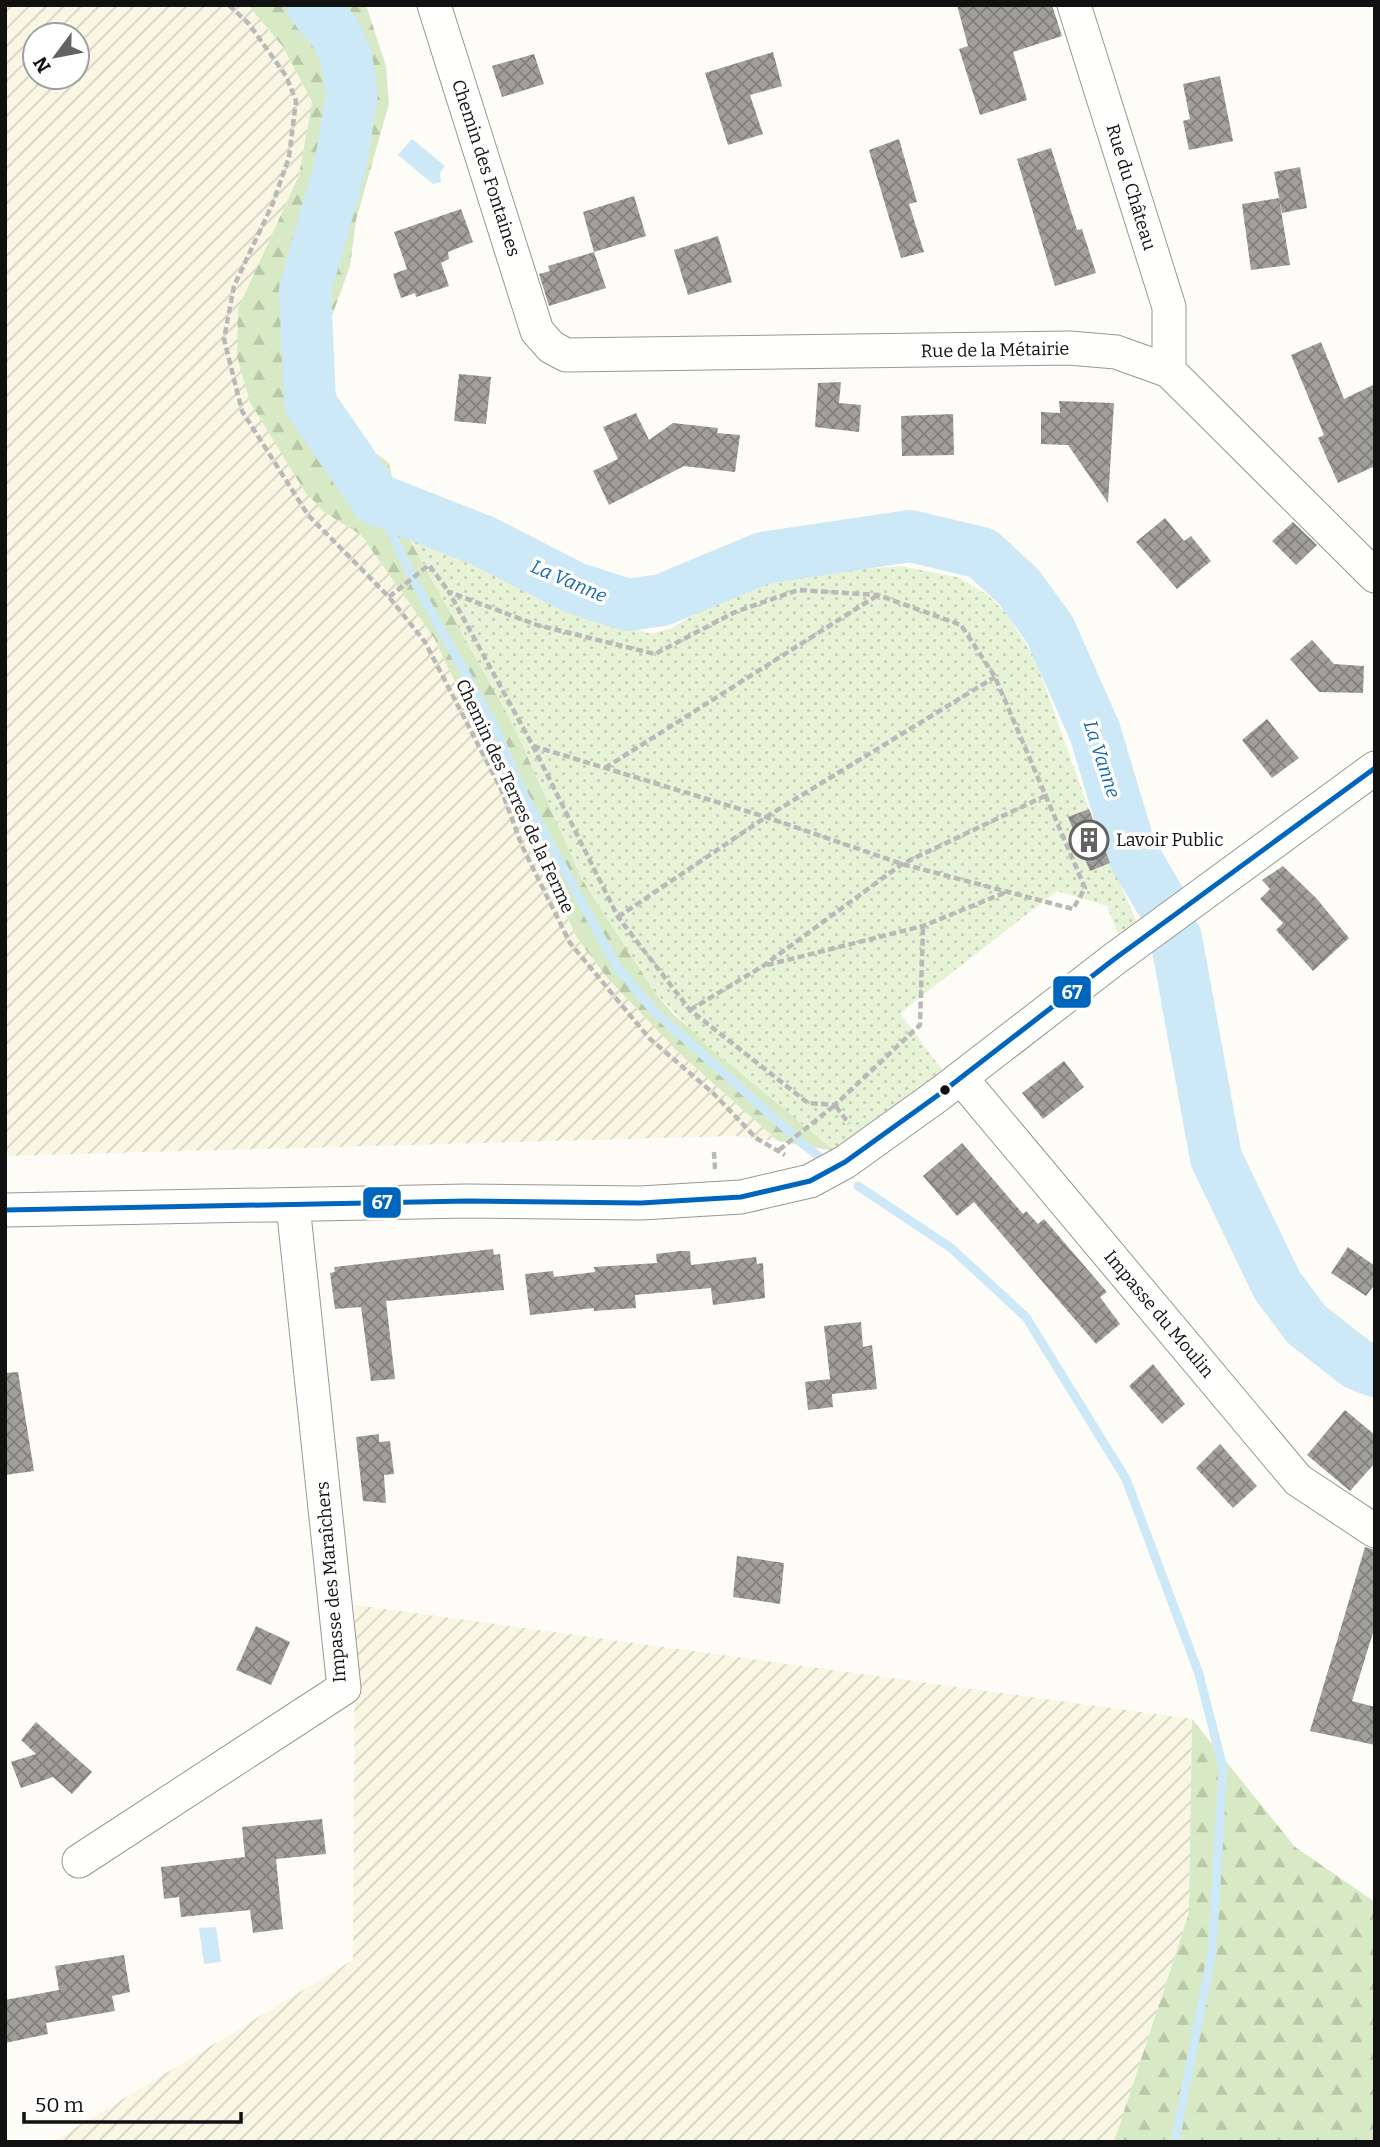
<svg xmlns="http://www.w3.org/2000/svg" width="1380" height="2147" font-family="Bitter,serif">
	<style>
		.farmland { fill: url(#farmland-furrows); fill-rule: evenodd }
		.forest { fill: url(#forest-firs) }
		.park { fill: url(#park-dots) }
		.water { fill: #cde8f7 }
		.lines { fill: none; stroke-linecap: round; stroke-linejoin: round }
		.stream { stroke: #cde8f7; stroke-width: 9 }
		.river { stroke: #cde8f7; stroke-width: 52 }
		.building { fill: url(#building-cross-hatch) }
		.minor-casing { stroke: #979795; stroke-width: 35 }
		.path { stroke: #b9b9b8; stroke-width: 4.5; stroke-dasharray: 7 3.5; stroke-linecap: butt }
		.minor { stroke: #fffffe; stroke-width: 33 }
		.bus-1-casing { stroke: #fff; stroke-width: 10 }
		.bus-1 { stroke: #0065bd; stroke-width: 5 }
		.bus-dot { fill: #111; stroke: #fff; stroke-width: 2.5 }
		.labels { text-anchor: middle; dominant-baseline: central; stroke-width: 7; stroke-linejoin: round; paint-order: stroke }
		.street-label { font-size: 18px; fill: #111; stroke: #fff }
		.poi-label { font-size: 18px; fill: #111; stroke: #fff; text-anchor: start }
		.water-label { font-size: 19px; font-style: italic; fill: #1768a6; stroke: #fff }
		.line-badge { stroke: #fff; stroke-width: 2.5 }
		.badge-label { font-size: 19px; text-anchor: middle; font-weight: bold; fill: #fff }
	</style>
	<defs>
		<pattern id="farmland-furrows" width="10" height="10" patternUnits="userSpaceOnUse" patternTransform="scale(1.75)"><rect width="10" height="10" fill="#f9f7e4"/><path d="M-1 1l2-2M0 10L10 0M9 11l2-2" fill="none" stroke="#d4d3c3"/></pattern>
		<pattern id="forest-firs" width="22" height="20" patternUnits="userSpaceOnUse" patternTransform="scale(1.75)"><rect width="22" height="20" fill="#d8eac5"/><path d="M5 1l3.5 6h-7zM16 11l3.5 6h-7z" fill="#b8c8a8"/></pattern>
		<pattern id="park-dots" width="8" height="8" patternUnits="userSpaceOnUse" patternTransform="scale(1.75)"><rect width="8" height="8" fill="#e7f3d7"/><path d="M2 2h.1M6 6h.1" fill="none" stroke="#c5cfb8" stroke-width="1.8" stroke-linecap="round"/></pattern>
		<pattern id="building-cross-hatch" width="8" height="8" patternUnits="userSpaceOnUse" patternTransform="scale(1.75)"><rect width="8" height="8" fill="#a19f9c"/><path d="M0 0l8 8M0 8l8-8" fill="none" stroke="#82807e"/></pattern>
	</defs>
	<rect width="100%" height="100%" fill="#fdfcf7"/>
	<path class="farmland" d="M5,5H248L283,47L312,102L299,175L238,309L324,512L361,535L434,638L577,938L609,980L679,1053L778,1141L734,1136L5,1156ZM35,35H77V77H35Z
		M355,1605L1192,1719L1189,1913L1114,2142H52L353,1960Z"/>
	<path class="forest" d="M248,5H364L367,8L386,66L389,104L356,220L350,266L329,324L331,376L339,407L371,450L389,463L402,526L514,726L582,879L654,991L674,1015L835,1151L778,1141L679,1053L609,980L577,938L434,638L361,535L324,512L305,492L250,402L237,356L238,309L299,175L312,102L283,47Z
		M1192,1719L1295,1847L1375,1902V2142H1114L1189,1913Z"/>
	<path class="park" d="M402,526L574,611L651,634L672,628L726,595L800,574L901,566L960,578L986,594L1005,612L1035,658L1089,810L1137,923L1119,936L1107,906L1057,891L900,1013L942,1070L835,1151L705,1044L654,991L582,879L514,726Z"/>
	<path class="water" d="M412,139L445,166L440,173L441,182L433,184L398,155Z
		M216,1927L221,1962L204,1964L199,1928Z"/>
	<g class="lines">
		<path class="stream" d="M376,499L412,577L494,725L525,797L617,967L654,1011L792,1134
			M799,1141L821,1158
			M858,1186L951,1248L1026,1317L1126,1479L1199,1674L1223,1768L1212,1952L1175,2142"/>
		<path class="river" d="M312,5L336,34L346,57L352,94L340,167L305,290L310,403L376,499L483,541L575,588L628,605L662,600L763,558L910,536L982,553L1019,587L1050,630L1095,732L1130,849L1160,900
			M1176,938L1216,1158L1277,1285L1306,1324L1357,1364L1375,1371"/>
	</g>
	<path class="building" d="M957,5H1052L1062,36L1013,52L1027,100L980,115L959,49L968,46Z
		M773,52L782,86L750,95L763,134L728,145L705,73Z
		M534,54L544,84L502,97L492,66Z
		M1220,76L1233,141L1189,150L1183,121L1190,119L1183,84Z
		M899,139L917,202L909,204L924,252L901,258L869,150Z
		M1051,148L1077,230L1082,229L1096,273L1055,286L1017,159Z
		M1300,167L1307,208L1282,213L1274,172Z
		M634,196L646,236L594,252L583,212Z
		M1279,198L1290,265L1251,270L1242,204Z
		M461,209L473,242L448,252L449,259L441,263L449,286L416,297L415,293L401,298L393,274L407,269L394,232Z
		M718,236L732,282L688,295L674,250Z
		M594,252L606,288L549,306L539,274L550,271L548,266Z
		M1321,342L1344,399L1375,384V466L1338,483L1318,438L1324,435L1291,355Z
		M459,374L491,377L486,424L454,421Z
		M841,382L839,403L861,405L859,432L815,427L818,383Z
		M1059,401L1114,403L1108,503L1068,445L1041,444V412L1060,413Z
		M636,413L649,440L673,423L718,428L717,433L740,435L735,472L684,466L609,505L593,471L618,459L603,427Z
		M953,414L954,455L902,456L901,416Z
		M1165,518L1184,541L1191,536L1211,561L1177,589L1136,542Z
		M1293,522L1317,545L1296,565L1272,541Z
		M1312,640L1334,664L1364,666L1363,693L1319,692L1290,659Z
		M1267,719L1299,758L1272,778L1242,740Z
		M1089,809L1110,863L1090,871L1068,817Z
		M1283,866L1317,899L1349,938L1313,971L1276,930L1283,923L1260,899L1270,889L1262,880Z
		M1064,1061L1084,1087L1043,1119L1022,1093Z
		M962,1143L1023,1214L1026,1211L1038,1224L1044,1219L1107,1292L1100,1297L1120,1324L1096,1344L974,1202L957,1216L923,1176Z
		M1348,1247L1375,1266V1284L1366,1296L1331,1273Z
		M493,1249L494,1255L500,1254L504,1290L386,1301L395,1379L371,1381L361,1307L335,1309L330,1273L335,1272L334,1267Z
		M680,1251H690L691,1265L756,1257L757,1264L763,1263L765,1298L713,1305L711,1288L635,1295L636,1308L594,1311V1308L530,1315L525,1274L553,1271L554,1277L595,1272L594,1267L657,1263L656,1254Z
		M861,1322L863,1347L872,1345L877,1389L832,1394L831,1385L833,1407L808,1410L805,1382L830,1379L824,1326Z
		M1153,1364L1185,1404L1162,1424L1129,1386Z
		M18,1372L34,1471L5,1475V1373Z
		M1345,1410L1375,1435V1463L1350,1491L1307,1455Z
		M379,1434V1442L390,1441L394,1474L384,1475L386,1503L363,1501L356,1437Z
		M1220,1444L1257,1486L1233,1508L1196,1468Z
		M1365,1547L1375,1550V1626L1352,1701L1375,1707V1745L1310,1731Z
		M737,1556L784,1563L780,1604L733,1597Z
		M256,1626L290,1642L271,1685L236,1670Z
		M36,1722L92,1772L72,1794L53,1777L21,1788L11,1762L36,1754L21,1740Z
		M322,1819L326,1854L276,1859L283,1929L253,1933L250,1910L181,1917L179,1897L164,1899L161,1867L245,1857L242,1827Z
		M124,1955L130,1992L112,1996L115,2011L46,2023L48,2034L5,2043V2000L59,1990L55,1966Z"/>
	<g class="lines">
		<defs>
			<path id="minor" d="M434,5L537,331L551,347L566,355L1069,348L1116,352L1169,371L1375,576
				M1074,5L1169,307V371
				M961,1078L1298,1480L1375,1531
				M5,1210L467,1201L641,1203L741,1197L810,1181L845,1162L941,1093L1113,960L1375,768
				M79,1861L344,1688L293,1205"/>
		</defs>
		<use href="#minor" class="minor-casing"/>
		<path class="path" d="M229,5L249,24L286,76L296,101L289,157L273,203L234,286L224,339L242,411L308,515L389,597L425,642L501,789L522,846L570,943L649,1038L713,1093L756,1138L785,1155
			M389,597L429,565L449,592
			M533,746L766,817L902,864L1073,909L1085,888L995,677L961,625L878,595L798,590L735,612L655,654L537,625L449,592L533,746L618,917L690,1010L808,1103L835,1105L920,1025L923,926
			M605,768L878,595
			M618,917L766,817L995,677
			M767,965L923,926L1009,891
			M690,1010L763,966L902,864L1047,795
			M779,1150L835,1105L849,1124
			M714,1152L715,1169"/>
		<use href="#minor" class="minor"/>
		<defs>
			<path id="bus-1" d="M5,1210L467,1201L641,1203L741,1197L810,1181L845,1162L941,1093L1113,960L1375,768"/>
		</defs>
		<use href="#bus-1" class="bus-1-casing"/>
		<use href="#bus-1" class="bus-1"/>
	</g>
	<defs>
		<symbol id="building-ring" viewBox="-11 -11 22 22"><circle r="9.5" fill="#fff" stroke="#646362" stroke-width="1.5"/><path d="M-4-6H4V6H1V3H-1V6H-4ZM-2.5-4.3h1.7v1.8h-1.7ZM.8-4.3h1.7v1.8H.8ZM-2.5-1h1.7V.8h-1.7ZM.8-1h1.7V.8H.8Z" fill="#646362"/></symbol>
	</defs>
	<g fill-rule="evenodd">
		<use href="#building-ring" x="1067" y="818" width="44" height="44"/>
	</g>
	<circle class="bus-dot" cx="945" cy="1090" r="6"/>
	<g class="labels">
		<g class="street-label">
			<text transform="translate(486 168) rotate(72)">Chemin des Fontaines</text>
			<text transform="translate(1131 187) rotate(73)">Rue du Château</text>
			<text transform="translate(995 350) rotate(-1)">Rue de la Métairie</text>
			<text transform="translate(515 796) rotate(65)">Chemin des Terres de la Ferme</text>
			<text transform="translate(1159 1314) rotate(50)">Impasse du Moulin</text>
			<text transform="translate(331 1582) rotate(-95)">Impasse des Maraîchers</text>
		</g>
		<g class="poi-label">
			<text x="1116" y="840">Lavoir Public</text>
		</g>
		<g class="water-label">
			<text transform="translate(569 581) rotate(23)">La Vanne</text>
			<text transform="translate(1102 759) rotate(72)">La Vanne</text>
		</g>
	</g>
	<g class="line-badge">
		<rect x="1052" y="975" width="40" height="34" rx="7" fill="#0065bd"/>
		<rect x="362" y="1186" width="40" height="33" rx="7" fill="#0065bd"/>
	</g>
	<g class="badge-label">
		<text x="1072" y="999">67</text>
		<text x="382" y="1209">67</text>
	</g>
	<rect width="1380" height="2147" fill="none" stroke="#111111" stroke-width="14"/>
	<g transform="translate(56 56) rotate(238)"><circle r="33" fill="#ffffff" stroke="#a0a0a0" stroke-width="2"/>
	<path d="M0-5L12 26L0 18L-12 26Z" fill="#646362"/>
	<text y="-10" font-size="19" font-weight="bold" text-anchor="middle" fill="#111111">N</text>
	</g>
	<path d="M24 2112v10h217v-10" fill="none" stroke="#111111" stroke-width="3.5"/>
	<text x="35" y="2112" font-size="21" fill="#111111" stroke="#ffffff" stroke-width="5" paint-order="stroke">50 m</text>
</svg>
